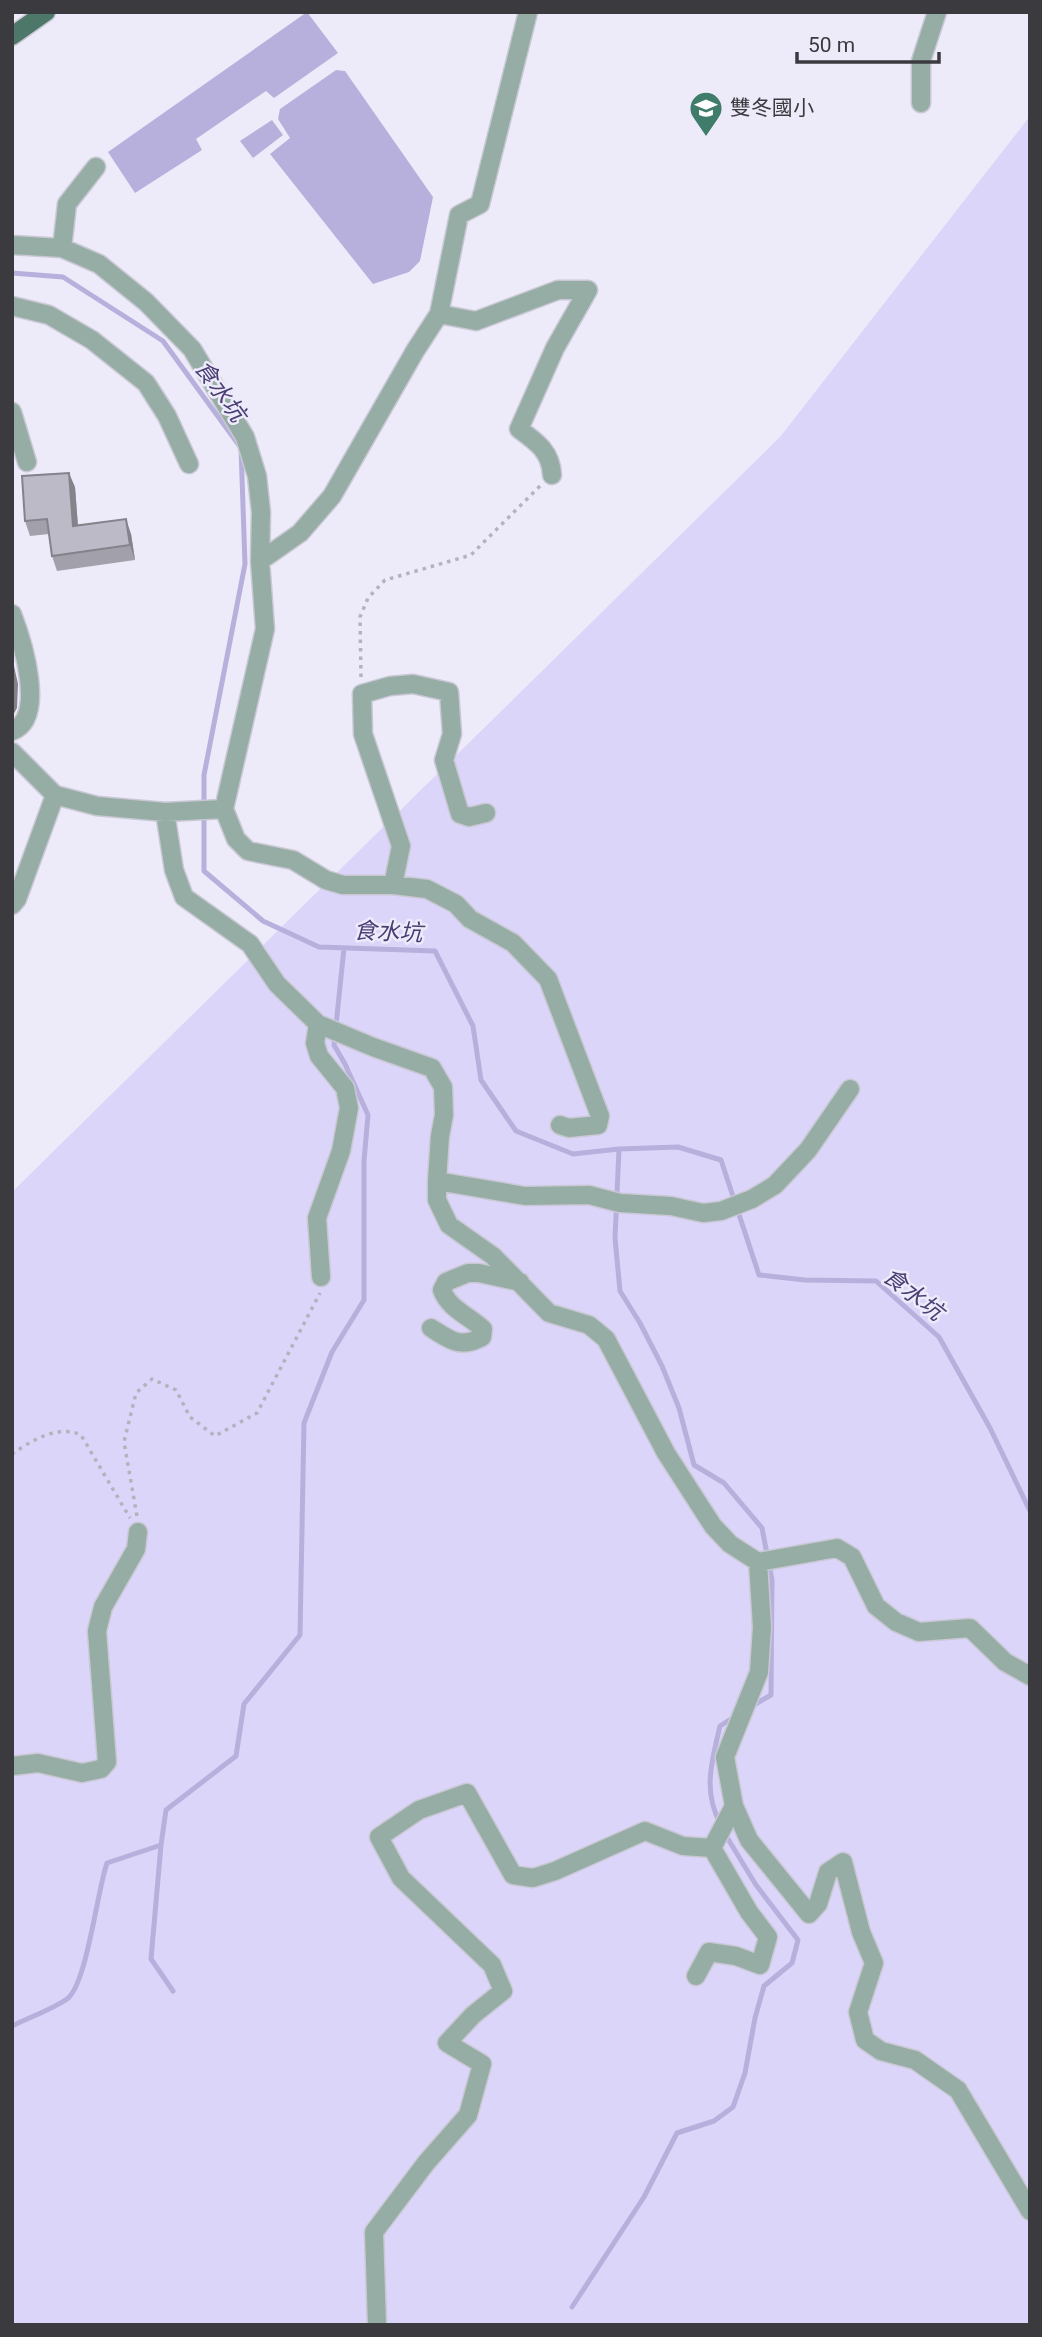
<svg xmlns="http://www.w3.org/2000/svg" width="1042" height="2337" font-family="Roboto,'Noto Sans TC',sans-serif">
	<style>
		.green { fill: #dbd5f9 }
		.water { fill: #b7b0dc }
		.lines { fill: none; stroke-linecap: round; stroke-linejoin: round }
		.stream { stroke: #b7b0dc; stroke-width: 5 }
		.minor-casing { stroke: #c9c8d4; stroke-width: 21 }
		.major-casing { stroke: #c9c8d4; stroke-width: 21 }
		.path { stroke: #b4b2bd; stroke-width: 3.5; stroke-dasharray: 3.5 5; stroke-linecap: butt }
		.minor { stroke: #96ada5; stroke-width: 18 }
		.major { stroke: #4c7769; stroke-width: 18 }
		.wall { fill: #a2a0ab }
		.shaded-wall { fill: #84828b }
		.building { fill: #bcbac7; stroke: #84828b; stroke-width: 2 }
		.labels { text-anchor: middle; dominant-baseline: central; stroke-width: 5; stroke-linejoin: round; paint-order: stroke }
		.poi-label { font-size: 21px; fill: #3b3a3f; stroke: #edebf9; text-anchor: start }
		.water-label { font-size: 23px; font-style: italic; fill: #4a3d74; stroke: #edebf9 }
	</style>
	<rect width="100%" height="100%" fill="#edebf9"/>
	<path class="green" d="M1030,116V2325H12V1192L780,437Z"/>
	<path class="water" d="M307,12L338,53L274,98L266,91L196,139L202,150L135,193L108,152Z
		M336,70L345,71L433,197L420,261L409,272L373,284L270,154L290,138L278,119L280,109Z
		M272,120L283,135L253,158L240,141Z"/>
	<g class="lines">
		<path class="stream" d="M12,273L63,277L163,341L241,448L245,564L204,775V871L263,921L319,947L435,951L473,1026L481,1080L516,1131L573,1154L619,1149L678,1147L721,1160L759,1275L805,1280L876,1281L939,1337L990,1428L1030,1511
			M619,1149L615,1238L620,1291L640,1323L662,1366L679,1408L694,1465L724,1483L762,1528L772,1580L771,1695L752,1706
			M721,1825C702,1791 712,1761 720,1726L734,1717
			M161,1845L151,1959L173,1991
			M12,2026C30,2017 51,2010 67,1999C87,1984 97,1891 107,1863L161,1845L166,1810L236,1756L244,1704L300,1635L304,1423L332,1352L364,1300V1161L368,1115L345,1064L334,1045L344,948
			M572,2307L644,2197L677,2133L714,2121L733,2107L745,2073L755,2018L764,1986L792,1963L798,1940L756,1885L725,1834"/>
		<defs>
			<path id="minor" d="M921,103V61L937,12
				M12,245L62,248L99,264L146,302L192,349L245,437L257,476L261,512L260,561L265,629L224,809L236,839L248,851L293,860L326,880L343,885H393L427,889L456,904L470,919L513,943L548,979L600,1116L598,1125L569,1128L560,1125
				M62,248L67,204L96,167
				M12,306L49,315L92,340L146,383L167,416L189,464
				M439,314L476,321L558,290H588L555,348L519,429C537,442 551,452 552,475
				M12,412L27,462
				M260,561L300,533L332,496L415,351L439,314L459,215L480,204L528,12
				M12,614C22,640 47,718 12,731
				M12,752L55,795L97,806L165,812L224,809
				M165,812L174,870L184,897L250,944L277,984L318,1024L315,1043L319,1056L345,1088L349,1108L341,1151L317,1218L321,1277
				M393,885L401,846L363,734L362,694L390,686L413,684L449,692L452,734L444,760L460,814L469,817L486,813
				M12,905L17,899L55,795
				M318,1024L373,1047L432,1068L443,1087L444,1115L440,1136L437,1181V1200L449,1225L493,1256L549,1313L589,1325L606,1339L666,1453L713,1526L730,1544L758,1562L837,1548L852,1557L876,1606L896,1622L919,1632L970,1628L1005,1662L1030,1676
				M437,1181L525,1196L589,1195L620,1203L671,1206L703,1213L721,1211L752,1199L775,1185L808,1150L850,1089
				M431,1328C450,1340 460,1349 482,1337L483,1329C468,1315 449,1309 442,1290L446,1282L468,1273H479L520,1282
				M758,1562L762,1627L759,1672L725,1757L734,1806L749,1840L809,1914L818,1904L828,1872L843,1862L861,1932L874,1963L858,2012L865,2040L881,2051L915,2060L958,2090L1030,2211
				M12,1766L38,1763L82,1773L101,1769L107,1762L97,1631L103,1607L136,1549L138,1532
				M696,1976L709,1952L736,1956L760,1965L768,1937L749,1912L712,1848
				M377,2325L374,2232L426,2163L468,2115L482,2064L447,2043L473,2015L503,1991L492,1965L401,1878L379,1837L419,1810L467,1793L513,1875L533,1878L555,1871L645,1831L683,1846L712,1848L734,1806"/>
			<path id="major" d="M12,36L46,12"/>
		</defs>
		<use href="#minor" class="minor-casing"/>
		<use href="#major" class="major-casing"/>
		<path class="path" d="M361,677L360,617L368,598L385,580L471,555L540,486
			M12,1454C31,1441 58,1424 81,1435L130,1518
			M137,1516L124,1442L136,1393L152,1379L176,1390L190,1417L215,1436L257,1413L320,1293"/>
		<use href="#minor" class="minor"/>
		<use href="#major" class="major"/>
	</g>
	<path class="wall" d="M75,487L78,526L131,534L135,560L57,571L52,556L49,534L30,536L25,521Z"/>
	<path class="shaded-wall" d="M69,473L75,487L79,541L73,526Z
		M126,519L131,534L135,560L130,545Z
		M12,657L18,684L17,708L12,717Z"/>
	<path class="building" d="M69,473L73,526L126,519L130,545L52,556L47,519L25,521L22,476Z
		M12,665L14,672L12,697Z"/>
	<defs>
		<symbol id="school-pin" viewBox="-11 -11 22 30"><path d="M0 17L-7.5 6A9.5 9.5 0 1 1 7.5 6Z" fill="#3f7d6a" stroke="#edebf9"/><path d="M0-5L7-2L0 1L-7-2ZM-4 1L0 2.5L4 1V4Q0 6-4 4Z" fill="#fff"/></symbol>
	</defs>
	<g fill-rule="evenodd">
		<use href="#school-pin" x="687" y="89" width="38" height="52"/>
	</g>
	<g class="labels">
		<g class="poi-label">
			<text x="730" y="108">雙冬國小</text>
		</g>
		<g class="water-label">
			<text transform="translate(220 391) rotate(54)">食水坑</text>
			<text transform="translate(388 932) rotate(2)">食水坑</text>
			<text transform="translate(913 1294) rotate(38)">食水坑</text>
		</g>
	</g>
	<rect width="1042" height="2337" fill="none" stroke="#3b3a3f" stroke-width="28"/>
	<path d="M797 52v10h142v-10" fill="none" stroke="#3b3a3f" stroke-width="3.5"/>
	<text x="808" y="52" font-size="21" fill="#3b3a3f" stroke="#edebf9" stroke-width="5" paint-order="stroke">50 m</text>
</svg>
